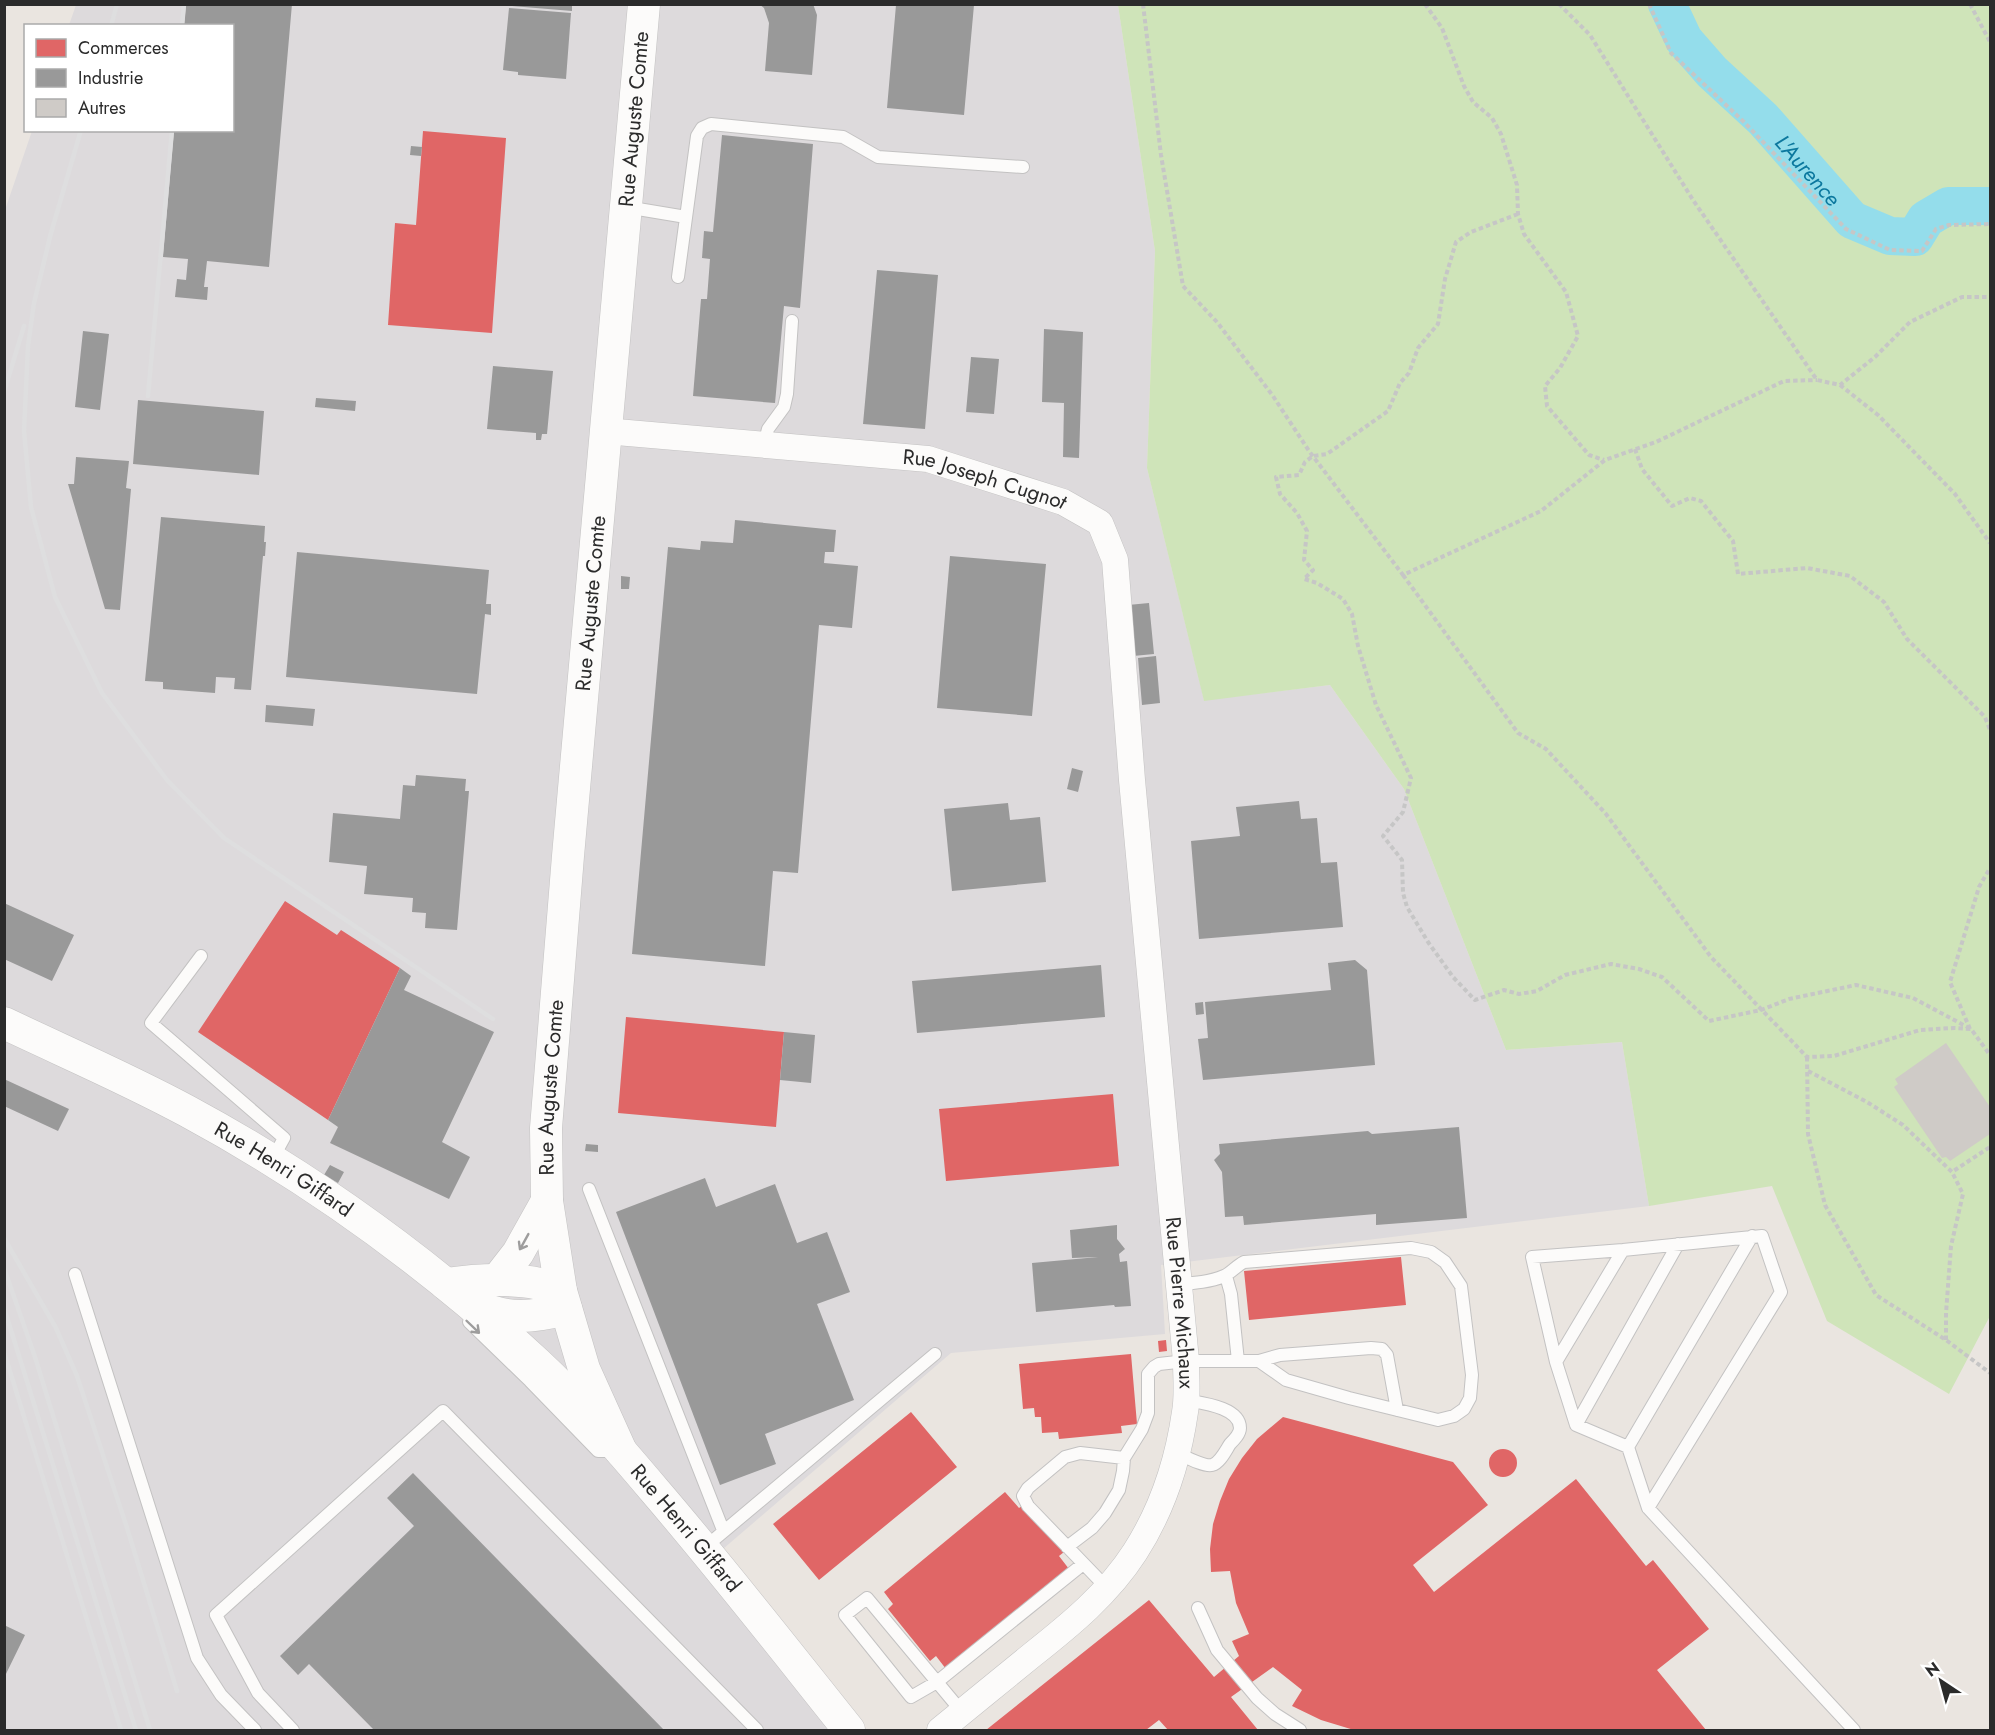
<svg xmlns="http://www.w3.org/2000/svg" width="1995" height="1735" font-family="Jost,sans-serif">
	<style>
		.industrial { fill: #dddadc }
		.green { fill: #cfe4b9 }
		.shops { fill: #e06666 }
		.industry { fill: #999 }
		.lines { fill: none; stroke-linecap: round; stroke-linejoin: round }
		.river { stroke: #94ddeb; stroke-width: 38 }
		.building { fill: #cfcbc7 }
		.service-casing { stroke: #c3c2c2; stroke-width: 14 }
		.minor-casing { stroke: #c3c2c2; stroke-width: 27 }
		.tertiary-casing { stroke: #c3c2c2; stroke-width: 33 }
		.path { stroke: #c6c6c6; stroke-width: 4; stroke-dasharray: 4.5 3; stroke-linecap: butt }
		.service { stroke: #fcfbfa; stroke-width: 12 }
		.minor { stroke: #fcfbfa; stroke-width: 26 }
		.tertiary { stroke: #fcfbfa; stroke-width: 32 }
		.rail { stroke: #dededf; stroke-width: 4.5 }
		.oneway { stroke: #9e9d9d }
		.labels { text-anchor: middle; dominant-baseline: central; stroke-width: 6; stroke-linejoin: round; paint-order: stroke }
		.street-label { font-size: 21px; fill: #2b2b2b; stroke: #fff }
		.water-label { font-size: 22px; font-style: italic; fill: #0c789e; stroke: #fff }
	</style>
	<rect width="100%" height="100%" fill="#eae5e0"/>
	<path class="industrial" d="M76,5H1118L1155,251L1147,468L1204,700L1330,685L1404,789L1506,1050L1622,1042L1649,1206L1161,1265L1165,1334L951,1353L709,1561L850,1730H5V210L32,131L232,130V26L69,25Z"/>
	<path class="green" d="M1118,5H1990V1316L1949,1394L1827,1321L1772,1186L1649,1206L1622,1042L1506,1050L1404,789L1330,685L1204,701L1147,468L1155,251Z"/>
	<path class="shops" d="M423,131L506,138L492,333L388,325L395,223L416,225Z
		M285,901L337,935L341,930L400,968L328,1120L198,1032Z
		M626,1017L784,1032L776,1127L618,1113Z
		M1113,1094L1119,1166L946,1181L939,1109Z
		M1401,1257L1406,1305L1249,1320L1244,1271Z
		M1166,1340L1167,1351L1159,1352L1158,1341Z
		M1131,1354L1137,1424L1121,1426L1122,1433L1059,1439L1058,1432L1042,1433L1041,1417H1035L1034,1408L1023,1409L1019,1364Z
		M911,1412L957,1467L819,1580L773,1524Z
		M1283,1417L1453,1462L1488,1505L1413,1565L1434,1592L1576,1479L1646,1566L1653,1560L1709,1629L1657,1670L1706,1730H1354L1321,1720L1292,1706L1302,1690L1273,1667L1231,1697L1258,1730H1168L1159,1720L1146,1730H986L1149,1600L1214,1677L1239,1656L1232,1641L1249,1634L1236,1603L1230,1571L1211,1572L1210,1549L1213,1524L1220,1501L1229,1479L1242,1458L1257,1439Z
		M1489 1463a14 14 0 1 1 28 0a14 14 0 1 1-28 0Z
		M1005,1492L1019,1508L1025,1504L1064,1552L1059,1556L1069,1569L946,1669L936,1656L930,1661L888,1609L893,1604L884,1592Z"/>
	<path class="industry" d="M186,4H292L269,267L207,261L204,287H208L207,300L175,297L177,279L186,280L188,259L163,257L174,130H232V26H184Z
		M512,4H572V11L512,6Z
		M759,4H813L817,15L812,75L765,71L769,23L764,8Z
		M896,5H974L964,115L887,108Z
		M509,8L571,13L566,79L518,75V72L503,70Z
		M722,135L813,144L800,308L784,306L775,403L693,396L701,299H707L710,259L702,258L704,231L713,232Z
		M411,146L422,147L421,156L410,155Z
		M877,270L938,275L925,429L863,424Z
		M1044,329L1083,332L1079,458L1063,457L1064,403L1042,402Z
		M83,331L109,334L100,410L75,407Z
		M971,357L999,359L994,414L966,412Z
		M493,366L553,371L547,434H542L541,440H536V433L487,429Z
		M316,398L356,401L355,411L315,407Z
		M138,400L264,411L259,475L133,464Z
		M76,457L129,461L126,488L131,489L120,610L105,609L68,484H74Z
		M161,517L265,526L264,542H266L265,556H263L251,690L234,689L235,678L216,677L215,693L163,689V682L145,681Z
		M735,520L836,530L834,552H825L824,563L858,566L852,628L819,625L798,873L773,871L765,966L632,954L668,547L700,550L701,541L733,543Z
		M297,552L489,570L486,604H491V615L485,614L477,694L286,677Z
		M950,556L1046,564L1032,716L937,708Z
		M621,576L630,577L629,589H621Z
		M1149,603L1154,654L1133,656L1128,605Z
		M1156,656L1160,703L1142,705L1138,658Z
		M266,705L315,709L313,726L265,722Z
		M1072,768L1083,771L1078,792L1067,789Z
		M416,775L466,779L465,791H469L457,930L425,928L426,913L412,912L413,898L364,894L367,866L329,862L333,813L400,819L403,785L415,786Z
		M1299,801L1301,819L1317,818L1321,863L1337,862L1343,927L1199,939L1191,841L1240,836L1236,807Z
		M1008,803L1010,820L1040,817L1046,882L952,891L944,809Z
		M4,903L74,935L52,981L4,959Z
		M1355,960L1367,970L1375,1065L1203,1080L1198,1039L1208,1038L1205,1002L1331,990L1328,963Z
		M1101,965L1105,1017L917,1033L912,981Z
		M400,968L411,976L404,990L494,1032L442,1142L470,1157L449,1199L330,1143L338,1127L328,1120Z
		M1203,1002L1204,1014L1196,1015L1195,1003Z
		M784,1032L815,1035L811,1083L780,1080Z
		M4,1079L69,1109L58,1131L4,1106Z
		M1459,1127L1467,1218L1376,1225V1214L1244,1225L1243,1216L1225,1217L1222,1172L1214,1160L1220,1154L1219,1144L1368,1131L1372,1134Z
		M586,1144L598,1145V1152L585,1151Z
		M330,1165L344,1172L338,1183L324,1175Z
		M705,1178L716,1207L775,1184L797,1243L827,1232L850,1292L817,1304L854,1400L765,1434L776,1464L720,1485L616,1212Z
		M1117,1225V1239L1125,1249L1119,1254L1120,1262L1127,1261L1131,1306L1115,1307L1114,1305L1036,1312L1032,1263L1098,1257L1072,1258L1070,1230Z
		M413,1473L664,1730H374L309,1664L298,1675L280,1656L414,1526L387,1498Z
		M4,1625L25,1635L4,1678Z"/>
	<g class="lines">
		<path class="river" id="s1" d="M1667,4L1684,40L1712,72L1763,119L1852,220L1890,236L1915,237L1926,219L1948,206H1990"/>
	</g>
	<path class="building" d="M1946,1043L1990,1107V1134L1950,1161L1946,1157L1942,1158L1894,1087L1898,1084L1895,1079Z"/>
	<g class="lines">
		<defs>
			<path id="service" d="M626,207L686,217
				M678,277L697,136L702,128L711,124L843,137L878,157L1023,167
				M764,445L768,429L784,407L787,394L792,321
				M201,956L151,1023L284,1138L272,1160
				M589,1189L723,1530
				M75,1274L197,1658L221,1695L255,1730
				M1226,1276L1231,1294L1238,1361
				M469,1322L530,1381L598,1451H614
				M1259,1361L1280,1355L1371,1348L1382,1349L1387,1355L1397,1410
				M1556,1362L1623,1250
				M1576,1425L1678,1244
				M1628,1447L1752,1236
				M1177,1453C1184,1456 1204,1467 1212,1465C1220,1463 1226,1450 1230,1444C1234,1440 1240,1434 1240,1428C1240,1407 1201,1403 1186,1400
				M1648,1508L1781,1292L1762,1236L1623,1250L1532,1257L1556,1362L1576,1425L1628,1447L1648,1508L1854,1730
				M1067,1547L1092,1528L1105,1513L1119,1490L1123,1471L1124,1458L1142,1429L1148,1413V1374L1154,1367L1159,1364L1186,1361H1259L1286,1380L1349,1398L1438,1420L1454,1416L1464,1409L1470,1398L1472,1375L1461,1286L1445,1262L1431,1252L1411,1248L1244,1262C1236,1266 1231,1273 1224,1276C1210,1282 1194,1283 1179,1284
				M704,1548L935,1354
				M1107,1588L1028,1506L1023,1496L1028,1488L1065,1457L1080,1453L1124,1458
				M1198,1608L1217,1650L1257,1698L1275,1714L1300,1730
				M962,1712L867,1598L845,1615L911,1697L937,1682L1083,1564
				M293,1730L258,1693L216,1615L443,1411L757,1730"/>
			<g id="minor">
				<path id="s2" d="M605,431L928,459L1063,502L1100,523L1115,560L1132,780L1186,1361C1186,1378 1188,1395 1185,1412C1178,1461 1162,1510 1135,1552C1108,1594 1070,1625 1032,1655C1001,1680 971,1705 940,1730"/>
			</g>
			<g id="tertiary">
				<path id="s3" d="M4,1023C65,1052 128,1079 187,1111C313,1179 431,1265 537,1363C579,1402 617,1446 655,1491C722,1569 785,1650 849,1730"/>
				<path d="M497,1280L518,1253L547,1201"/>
				<path d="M446,1284C479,1279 530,1276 561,1291"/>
				<path d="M477,1305C506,1321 535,1317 566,1309"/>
				<path id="s4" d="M621,1451L584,1369L561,1291L547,1201L546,1128L568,856L644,4"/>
			</g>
		</defs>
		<use href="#service" class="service-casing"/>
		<use href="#minor" class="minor-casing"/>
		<use href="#tertiary" class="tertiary-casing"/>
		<path class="path" d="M1143,4L1161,155L1183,286L1217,322L1273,396L1309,451L1403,575L1541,511L1605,460L1656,442L1784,381L1817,380
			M1425,4L1442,28L1464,86L1473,102L1492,118L1501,134L1517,185L1518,214L1524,234L1566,292L1578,336L1560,368L1545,386L1547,406L1589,455L1604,460
			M1559,4L1590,35L1693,200L1817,380L1840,385L1875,357L1910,322L1962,297H1990
			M1649,4L1671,53L1744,122L1846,229L1890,250L1922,251L1936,229L1949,225L1990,224
			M1970,4L1990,42
			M1518,214L1471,232L1456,242L1445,279L1438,324L1418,348L1409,373L1400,383L1388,411L1327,454L1313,456L1305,462L1299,475L1276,477L1280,494L1297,513L1307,531L1304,560L1313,570L1304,579L1317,583L1343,599L1352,614L1358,646L1376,705L1411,778L1403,812L1383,836L1402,860L1403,893L1407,907L1428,942L1453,977L1475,1000L1504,990L1519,994L1537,991L1565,975L1611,964L1639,969L1662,977L1709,1021L1761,1010L1789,999L1856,985L1913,998L1971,1029
			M1840,385L1878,415L1955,494L1990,543
			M1635,449L1642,469L1672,506L1690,498L1701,501L1733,541L1738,574L1807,568L1850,576L1884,602L1907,639L1985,717L1990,730
			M1403,575L1518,733L1546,749L1606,814L1711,957L1807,1057L1834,1056L1920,1030L1954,1028L1971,1029L1990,1055
			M1970,1029L1950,982L1979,887L1990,868
			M1807,1057L1808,1134L1825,1205L1876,1295L1946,1340L1990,1373
			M1808,1071L1867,1102L1903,1125L1952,1172L1990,1147
			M1946,1340V1313L1951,1246L1963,1194L1952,1172"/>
		<use href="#service" class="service"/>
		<use href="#minor" class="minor"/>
		<use href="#tertiary" class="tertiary"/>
		<path class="rail" d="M111,26L117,4
			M182,26L184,4
			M51,233L34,303L28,346L24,431L31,507L55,597L102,693L167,780L224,838L493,1019
			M49,240L81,130
			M4,392L24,326
			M148,396L172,130
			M4,1238L56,1328L77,1376L128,1531L177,1691
			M4,1268L35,1357L150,1730
			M4,1308L136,1730
			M4,1352L121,1730"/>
	</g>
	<defs><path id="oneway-shaft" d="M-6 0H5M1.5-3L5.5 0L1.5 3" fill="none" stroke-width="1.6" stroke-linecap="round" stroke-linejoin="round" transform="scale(1.5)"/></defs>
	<g class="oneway">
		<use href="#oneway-shaft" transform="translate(524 1242) rotate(119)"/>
		<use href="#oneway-shaft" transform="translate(473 1327) rotate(44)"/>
	</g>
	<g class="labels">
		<g class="street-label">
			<text stroke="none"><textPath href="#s4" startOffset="1348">Rue Auguste Comte</textPath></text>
			<text stroke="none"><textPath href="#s2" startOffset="384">Rue Joseph Cugnot</textPath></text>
			<text stroke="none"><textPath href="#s4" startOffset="862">Rue Auguste Comte</textPath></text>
			<text stroke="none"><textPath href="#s4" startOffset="376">Rue Auguste Comte</textPath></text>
			<text stroke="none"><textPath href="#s3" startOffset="316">Rue Henri Giffard</textPath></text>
			<text stroke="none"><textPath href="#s2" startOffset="1294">Rue Pierre Michaux</textPath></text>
			<text stroke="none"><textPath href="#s3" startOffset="858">Rue Henri Giffard</textPath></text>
		</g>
		<g class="water-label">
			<text stroke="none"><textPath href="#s1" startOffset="220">L'Aurence</textPath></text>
		</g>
	</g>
	<rect width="1995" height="1735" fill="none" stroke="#2b2b2b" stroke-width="12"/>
	<rect x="24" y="24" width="210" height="108" fill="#ffffff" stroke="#aaaaaa" stroke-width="1.5"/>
	<rect x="36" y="39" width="30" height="18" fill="#e06666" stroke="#aaaaaa" stroke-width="1.5"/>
	<text x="78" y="54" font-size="18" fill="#2b2b2b">Commerces</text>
	<rect x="36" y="69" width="30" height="18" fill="#999999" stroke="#aaaaaa" stroke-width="1.5"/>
	<text x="78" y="84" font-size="18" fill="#2b2b2b">Industrie</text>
	<rect x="36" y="99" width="30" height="18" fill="#cfcbc7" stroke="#aaaaaa" stroke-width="1.5"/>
	<text x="78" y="114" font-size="18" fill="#2b2b2b">Autres</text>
	<g transform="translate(1941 1681) rotate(324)" stroke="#ffffff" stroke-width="4.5" paint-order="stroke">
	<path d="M0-4.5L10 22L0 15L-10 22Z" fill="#2b2b2b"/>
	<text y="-9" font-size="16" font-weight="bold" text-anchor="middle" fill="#2b2b2b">N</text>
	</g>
</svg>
